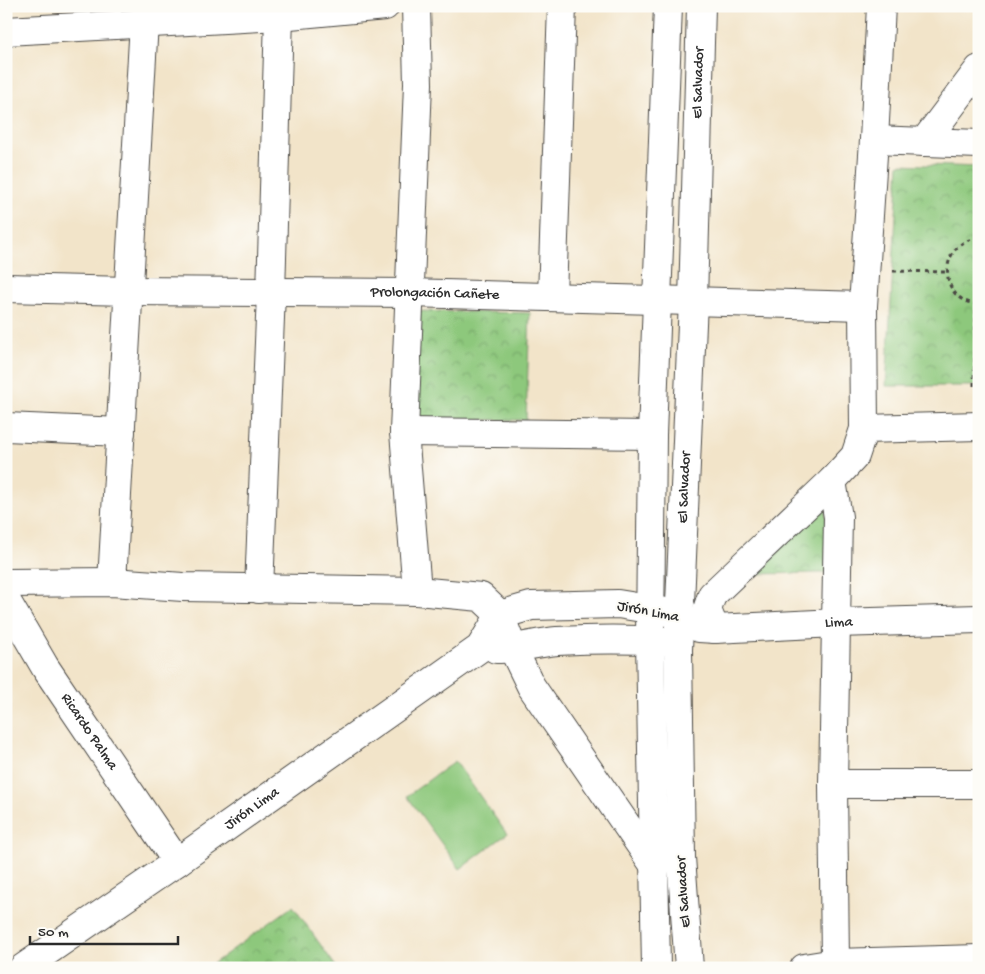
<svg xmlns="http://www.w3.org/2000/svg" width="985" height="974" font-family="'Gochi Hand',sans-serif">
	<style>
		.park { fill: url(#park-crowns); stroke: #5c7a54 }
		.pitch { fill: #8dc87c; stroke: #5c7a54 }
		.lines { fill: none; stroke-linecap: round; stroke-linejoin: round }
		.minor-casing { stroke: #494743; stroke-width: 30 }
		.path { stroke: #494743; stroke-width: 3; stroke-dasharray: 4 4; stroke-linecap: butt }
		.minor { stroke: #fff; stroke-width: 28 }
		.labels { text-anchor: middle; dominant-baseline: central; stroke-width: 4.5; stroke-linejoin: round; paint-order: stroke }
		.street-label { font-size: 15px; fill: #2b2b2b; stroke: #fdfcf7 }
	</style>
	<defs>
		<pattern id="park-crowns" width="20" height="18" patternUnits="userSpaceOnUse" patternTransform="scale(1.25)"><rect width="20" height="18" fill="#8dc87c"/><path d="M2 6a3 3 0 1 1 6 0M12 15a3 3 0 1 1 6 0" fill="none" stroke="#73a366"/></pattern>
	</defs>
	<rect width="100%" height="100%" fill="#fdfcf7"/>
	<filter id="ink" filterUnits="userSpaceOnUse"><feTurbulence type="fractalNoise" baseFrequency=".02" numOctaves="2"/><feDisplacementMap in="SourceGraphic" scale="10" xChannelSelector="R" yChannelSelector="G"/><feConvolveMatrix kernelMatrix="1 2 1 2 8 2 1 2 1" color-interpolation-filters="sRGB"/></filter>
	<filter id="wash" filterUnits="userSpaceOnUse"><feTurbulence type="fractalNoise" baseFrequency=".0096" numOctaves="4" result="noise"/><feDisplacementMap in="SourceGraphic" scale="20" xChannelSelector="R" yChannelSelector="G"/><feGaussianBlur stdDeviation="1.12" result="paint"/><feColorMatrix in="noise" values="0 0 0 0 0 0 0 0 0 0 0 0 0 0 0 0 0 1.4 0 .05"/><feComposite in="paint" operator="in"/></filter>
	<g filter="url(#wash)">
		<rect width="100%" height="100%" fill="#f2e4c9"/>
		<path class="park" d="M899,164L979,167V386H886Z
			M418,311L530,313L526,420H415Z
			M819,506L826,511V572L822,573L752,574Z
			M293,906L337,968H207Z"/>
		<path class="pitch" d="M455,761L507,834L460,869L407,796Z"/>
	</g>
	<g filter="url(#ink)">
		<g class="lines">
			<defs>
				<g id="minor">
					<path d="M416,6L418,84L404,432L417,591"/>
					<path d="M6,31L279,16L385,6"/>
					<path d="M874,140L979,144"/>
					<path d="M924,142L979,69"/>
					<path id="s1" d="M6,288L128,291L409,293L863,306"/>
					<path d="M552,296L562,6"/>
					<path d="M6,427L121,432"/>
					<path d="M864,429L979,426"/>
					<path d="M404,432L652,435"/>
					<path d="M832,481L838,517L833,784L835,963"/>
					<path d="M112,582L144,22"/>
					<path d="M6,583L112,582L183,587L417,591L481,597L500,615L513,649L531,686L654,865"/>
					<path d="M259,589L271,293L279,16"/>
					<path id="s2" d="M6,600L45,667L177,862"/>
					<path d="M715,629L707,610L712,595L832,481L855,456L864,429L863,306L874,140L881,6"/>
					<path d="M496,649C517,649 536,643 557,641C594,639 630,639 667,641"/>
					<path d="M833,784H979"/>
					<path id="s3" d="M23,968L177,862L480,648L500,615L531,606L618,604L679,614L699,628L715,629L836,623L979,619"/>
					<path d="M656,968L650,640L652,435L668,6"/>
					<path id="s4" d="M689,968L681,857L678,650L693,301L701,6"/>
					<path d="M804,968L835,963L979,959"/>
				</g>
			</defs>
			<use href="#minor" class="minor-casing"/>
			<path class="path" d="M979,238C937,241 937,303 979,304
				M893,271L947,272
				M974,386L976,304"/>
			<use href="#minor" class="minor"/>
		</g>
	</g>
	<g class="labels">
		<g class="street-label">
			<text stroke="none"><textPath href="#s4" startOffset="886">El Salvador</textPath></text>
			<text stroke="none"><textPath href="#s1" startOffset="429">Prolongación Cañete</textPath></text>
			<text stroke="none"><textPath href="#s4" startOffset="481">El Salvador</textPath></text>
			<text transform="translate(648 612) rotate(11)">Jirón Lima</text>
			<text stroke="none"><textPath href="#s3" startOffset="942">Lima</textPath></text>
			<text stroke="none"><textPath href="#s2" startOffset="156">Ricardo Palma</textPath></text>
			<text stroke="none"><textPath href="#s3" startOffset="279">Jirón Lima</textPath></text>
			<text transform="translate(684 892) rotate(-94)">El Salvador</text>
		</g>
	</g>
	<rect width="985" height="974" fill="none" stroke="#fdfcf7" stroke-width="25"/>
	<path d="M30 936v8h148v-8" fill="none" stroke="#2b2b2b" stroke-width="2.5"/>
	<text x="38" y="936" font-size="15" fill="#2b2b2b" stroke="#fdfcf7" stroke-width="4" paint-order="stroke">50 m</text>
</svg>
